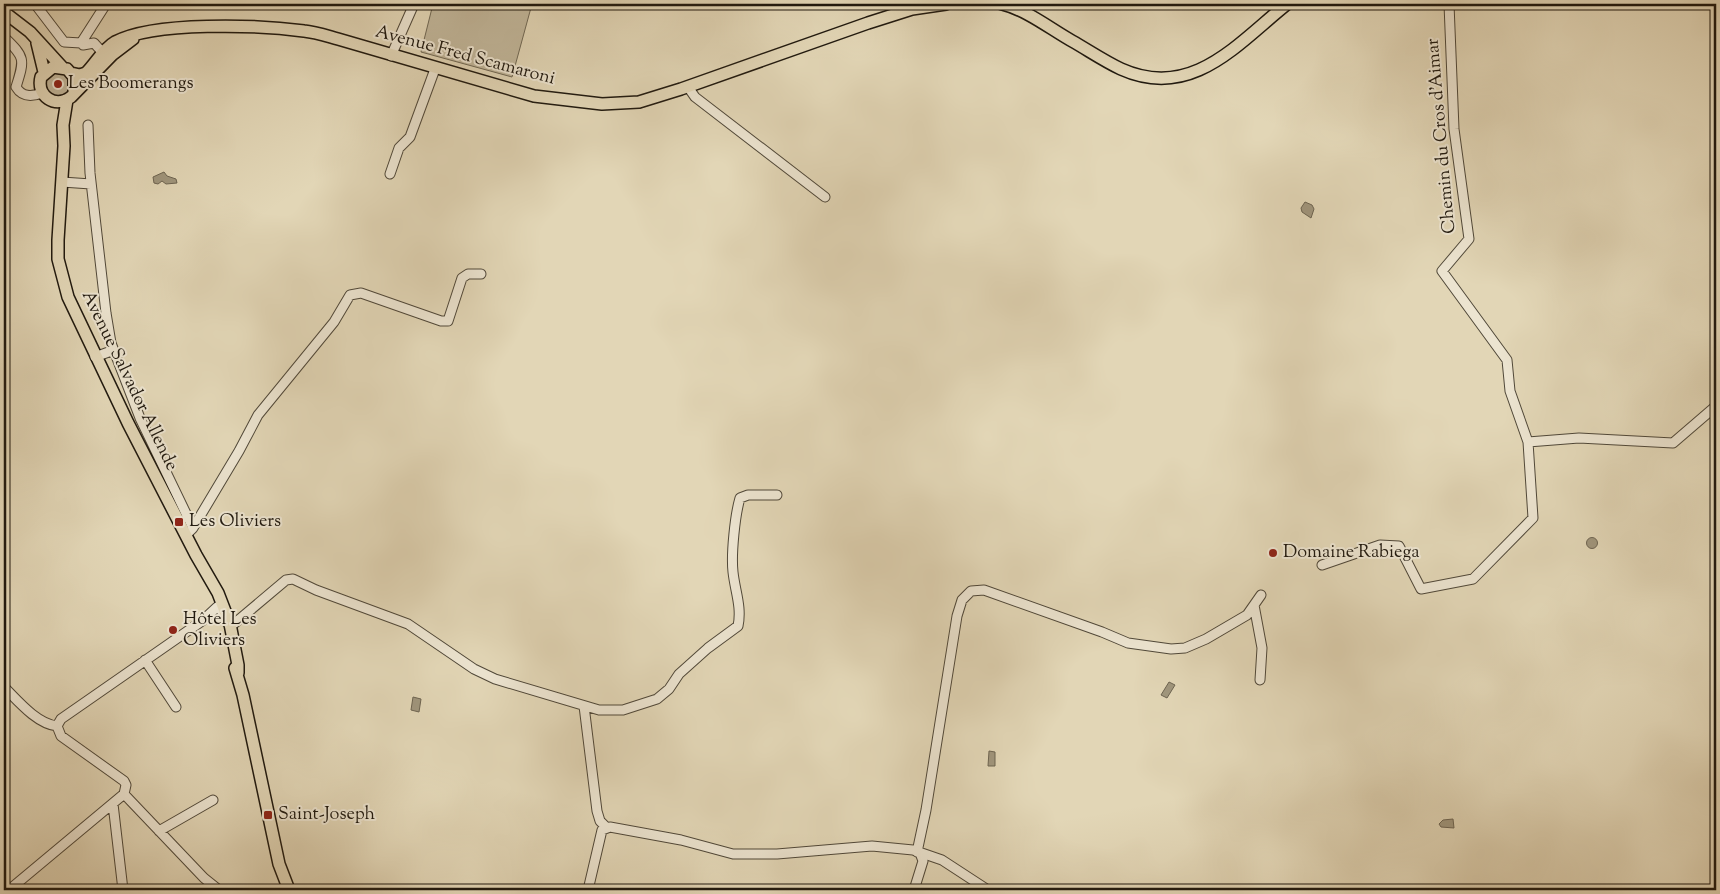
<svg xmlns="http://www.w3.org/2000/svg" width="1720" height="894" font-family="'Sorts Mill Goudy',serif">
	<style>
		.green { fill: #c1b69a; stroke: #706854 }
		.water { fill: #a0967d; stroke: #6d6451 }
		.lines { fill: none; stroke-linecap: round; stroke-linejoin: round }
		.minor-casing { stroke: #504839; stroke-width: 11 }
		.major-casing { stroke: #20190f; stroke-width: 14 }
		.minor { stroke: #ece4d0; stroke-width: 9 }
		.major { stroke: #e2d6b6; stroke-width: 11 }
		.poi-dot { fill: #8f2418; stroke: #ece4d0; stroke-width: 2 }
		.labels { text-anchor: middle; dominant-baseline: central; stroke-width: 4; stroke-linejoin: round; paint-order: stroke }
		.street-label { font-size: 18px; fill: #20190f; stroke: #ece4d0 }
		.poi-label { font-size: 18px; fill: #20190f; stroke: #ece4d0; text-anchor: start }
	</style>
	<rect width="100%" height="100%" fill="#e2d6b6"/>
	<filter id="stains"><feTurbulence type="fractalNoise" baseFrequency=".004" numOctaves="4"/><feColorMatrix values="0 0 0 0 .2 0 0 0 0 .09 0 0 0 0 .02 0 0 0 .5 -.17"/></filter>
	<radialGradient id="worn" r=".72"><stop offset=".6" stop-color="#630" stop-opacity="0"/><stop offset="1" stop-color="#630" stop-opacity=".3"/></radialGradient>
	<path class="green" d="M433,4H532L512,77L421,52Z
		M45 84a13 13 0 1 1 26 0a13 13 0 1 1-26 0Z"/>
	<path class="water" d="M164,172L167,176L176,179L177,183L166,184L162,181L158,184L154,183L153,177Z
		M1305,202L1312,205L1314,209L1311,218L1302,212L1301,208Z
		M1586.5 543a5.5 5.5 0 1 1 11 0a5.5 5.5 0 1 1-11 0Z
		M1169,682L1175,685L1167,698L1161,695Z
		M413,697L421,699L419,712L411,710Z
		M989,751L995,752V766H988Z
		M1453,819L1454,828L1441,827L1439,824L1443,820Z"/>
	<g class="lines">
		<defs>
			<path id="minor" d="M35,4L64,42L81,43
				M4,37C25,57 25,59 16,87C22,97 31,97 42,93
				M391,56L414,4
				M103,59V53L94,43L83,45L81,43L106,4
				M688,87L695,97L825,197
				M88,125L90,173L106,313L111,343L140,418L193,528
				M390,174L399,148L410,137L435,69
				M62,182L91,184
				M95,357L114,350
				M1528,442L1579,438L1673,443L1716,406
				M186,535L193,528L239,451L258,415L334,322L350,295L361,293L441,321H448L462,278L468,274H481
				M1322,565L1380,545L1399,546L1421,589L1473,579L1533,518L1528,442L1510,391L1507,360L1442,271L1469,239L1454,129L1449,4
				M1254,605L1262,648L1260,680
				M221,619L230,624L235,623L286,580L293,579L316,590L408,624L474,669L495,679L599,710H623L657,699L669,689L679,674L708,648L738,626C742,607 735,591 733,572C731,554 735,515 740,498L748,495H777
				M145,660L176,707
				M4,687C18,701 37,724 57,726
				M584,706L597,811L600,821L606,827
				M124,794L204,878L219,890
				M113,804L123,890
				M159,831L213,800
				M917,852L926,810L957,616L962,600L971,591L984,590L1102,632L1128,643L1171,649L1185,648L1206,639L1247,615L1261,595
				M9,890L124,794L126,785L124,781L61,736L57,726L61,719L202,621L217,607L221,609L223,617
				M588,890L602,830L610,827L681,840L733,854H777L872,846L913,850L942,860L988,890
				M914,890L923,861L920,853"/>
			<path id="major" d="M1002,4C1027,10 1049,28 1072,41C1088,50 1104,61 1121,69C1192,101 1238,43 1287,4
				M4,12L30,32L62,67
				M37,43L44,72
				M71,73L80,75L86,73C96,63 103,49 115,42C154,21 259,25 304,31C315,32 327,36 338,39L534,96L602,104L639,102L681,89L868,23L912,9L946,4
				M74,93V77L67,69L53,67L41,77C36,96 55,109 71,97L112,55L133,39
				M67,100L63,125L64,146L58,240V259L68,297L128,423L196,555L218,593L230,624L238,665V673
				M235,668L243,695L279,864L289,890"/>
		</defs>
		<use href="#minor" class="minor-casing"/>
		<use href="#major" class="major-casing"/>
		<use href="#minor" class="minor"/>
		<use href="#major" class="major"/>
	</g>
	<g class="poi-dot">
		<circle cx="58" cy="84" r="5"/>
		<rect x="174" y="517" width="10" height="10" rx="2.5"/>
		<circle cx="1273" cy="553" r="5"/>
		<circle cx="173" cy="630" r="5"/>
		<rect x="263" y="810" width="10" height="10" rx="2.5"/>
	</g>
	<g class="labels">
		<g class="street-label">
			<text transform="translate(465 56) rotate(15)">Avenue Fred Scamaroni</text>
			<text transform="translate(1442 136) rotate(-95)">Chemin du Cros d'Aimar</text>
			<text transform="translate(129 381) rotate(64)">Avenue Salvador Allende</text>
		</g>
		<g class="poi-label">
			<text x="68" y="84">Les Boomerangs</text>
			<text x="189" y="522">Les Oliviers</text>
			<text x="1283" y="553">Domaine Rabiega</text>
			<text x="183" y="620">Hôtel Les<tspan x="183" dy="21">Oliviers</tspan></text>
			<text x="278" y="815">Saint-Joseph</text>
		</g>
	</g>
	<rect width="1720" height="894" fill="none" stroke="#e2d6b6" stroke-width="20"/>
	<rect x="5" y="5" width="1710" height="884" fill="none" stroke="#20190f" stroke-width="2.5"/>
	<rect x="10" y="10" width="1700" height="874" fill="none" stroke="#20190f"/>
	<rect width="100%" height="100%" filter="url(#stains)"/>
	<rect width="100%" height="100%" fill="url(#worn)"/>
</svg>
